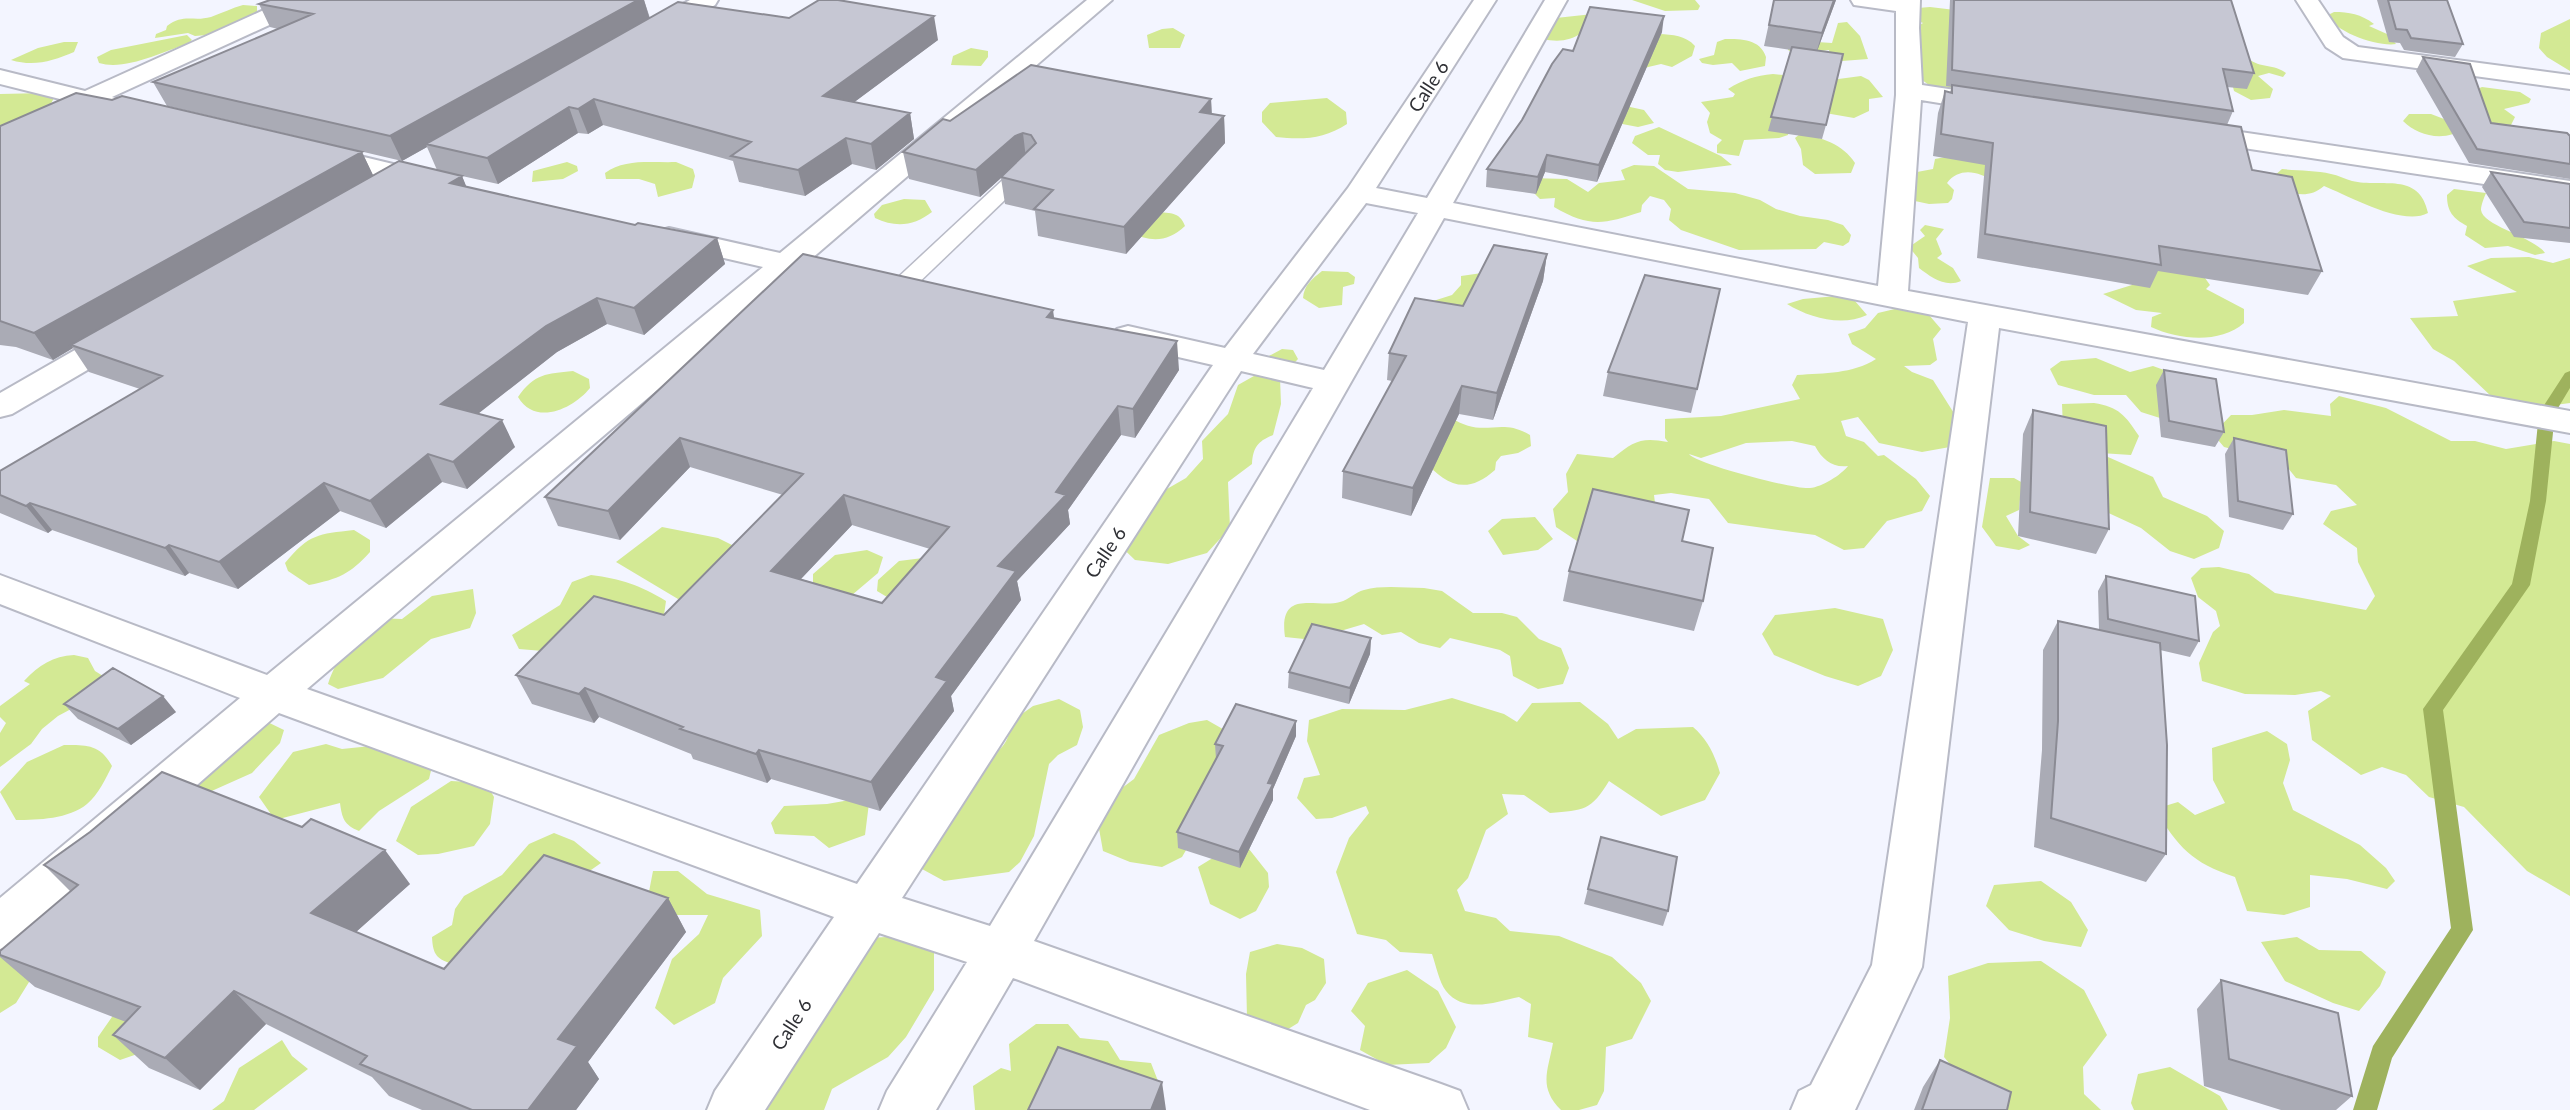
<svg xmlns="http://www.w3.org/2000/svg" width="2570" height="1110" font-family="Lato,sans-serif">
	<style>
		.green { fill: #d3e994; fill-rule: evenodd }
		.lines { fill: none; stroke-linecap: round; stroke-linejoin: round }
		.stream { fill: #9eb25d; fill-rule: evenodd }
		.lane-casing { stroke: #b8bac6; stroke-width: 3 }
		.street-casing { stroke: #b8bac6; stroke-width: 4 }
		.lane { fill: #fff; fill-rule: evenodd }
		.street { fill: #fff; fill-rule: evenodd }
		.wall { fill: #aaabb5; fill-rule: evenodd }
		.shaded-wall { fill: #8b8b94 }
		.building { fill: #c6c7d3; stroke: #8b8b94; stroke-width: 2; fill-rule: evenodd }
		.labels { text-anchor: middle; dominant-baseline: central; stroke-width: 5; stroke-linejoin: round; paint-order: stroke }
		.street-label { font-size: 19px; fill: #2f3035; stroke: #fff }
	</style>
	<rect width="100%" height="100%" fill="#f3f5ff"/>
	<path class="green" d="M1632,0H1695L1700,6L1698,10L1665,11Z
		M243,5L257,6V14L227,29L207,35L195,36L188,33L155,38L156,34L166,30L167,26C184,13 193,22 211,17C222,13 232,8 243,5Z
		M1930,7L1955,10L2187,114L1933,88L1914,74L1910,31L1923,23L1913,19L1918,8Z
		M2334,12C2349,12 2361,14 2374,24L2369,26L2387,34L2396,44C2378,47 2334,32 2328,15Z
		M1602,13C1583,34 1572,45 1542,39L1556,18Z
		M2570,19V71L2547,57L2539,48L2541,33Z
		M1847,22L1860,36L1868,59L1842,61L1831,59L1829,50L1795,54L1788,50V44L1802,41L1832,43L1838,23Z
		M1173,28L1185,35L1180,48H1149L1147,35L1162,29Z
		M1659,34C1673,35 1685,35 1695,46L1692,56L1672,67L1661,64L1644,68Z
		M187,35L192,40L187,44C162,52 125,71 99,63L97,57L111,50Z
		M1725,39C1742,39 1760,39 1766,57L1765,66L1740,71L1732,63L1713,65L1702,63L1699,59L1714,55L1717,42Z
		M64,42H78L74,52C53,61 34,67 11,60L38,48Z
		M971,48L988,51V57L981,66L951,65L953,56Z
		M2249,59C2259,68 2275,64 2286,73L2283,77L2269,73L2258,76L2273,89L2270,98L2251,100L2234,91L2232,83Z
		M1773,74L1831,80L1861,76L1869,80L1883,97L1869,99V111L1854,118L1808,110L1789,130L1788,135L1779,138L1744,140L1739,156L1717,153V145L1722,140L1710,133L1707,122L1710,113L1701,102L1733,97L1735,94L1728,89C1744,79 1755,76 1773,74Z
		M2482,87L2520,92L2531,99L2529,103L2504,109L2515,117L2511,125L2489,123L2473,91Z
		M45,93L55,95C48,118 20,123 0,130V94Z
		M1327,98L1346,112L1347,124C1324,139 1303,140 1276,137L1262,122V112L1270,103Z
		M1607,102L1644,110L1654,123L1638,127L1617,123Z
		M2409,114H2431L2457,124L2453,134C2435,140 2415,133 2403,121Z
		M1659,127L1721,156L1732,165L1678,172L1665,170L1658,164L1660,155H1648L1632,143L1635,136Z
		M1800,134C1821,137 1843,144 1855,163L1851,173L1815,174L1803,165L1801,149L1795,138Z
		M1956,155L2005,168L1994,182C1979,171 1959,167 1947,183L1954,190L1952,199L1948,203L1929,204L1896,197L1893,185L1917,172L1933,169L1935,159Z
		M567,162L577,166L578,171L563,179L532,182L533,171Z
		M676,162L693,169L695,176L692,188L658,197L655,184L639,179H606L605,173C625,158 652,163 676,162Z
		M1634,165L1654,166L1688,189L1735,193L1760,200L1776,209L1800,216L1828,220L1843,225L1851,235L1849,242L1843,246L1824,242L1816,249L1739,250L1681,230L1669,220L1671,209L1664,200L1650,196L1642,205L1641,212C1604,224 1590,228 1554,207L1555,198L1540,199L1529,188V178L1567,179L1588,192L1599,183L1625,180L1621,170Z
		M2282,169C2298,171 2316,170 2331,174C2338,175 2345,179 2352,181C2382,188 2419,171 2428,213C2403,227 2349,196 2324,186C2306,202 2285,191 2265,184Z
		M2099,184L2205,278L2210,285L2206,289L2244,309V323C2220,344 2179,340 2151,327L2152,317L2162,313L2136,310L2103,294L2132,285Z
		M2454,189L2486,193C2484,198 2481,205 2481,210C2483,226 2534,237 2545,253L2535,255L2508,246L2485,248L2465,235L2467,226C2453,218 2447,212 2447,195Z
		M904,199L925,200L932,212C914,226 896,228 875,218L874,214L882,205Z
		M1154,212C1168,213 1180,211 1185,226C1167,243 1150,242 1129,232Z
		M1925,225L1944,229L1936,239L1942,254L1937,258L1953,268L1961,281C1945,288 1931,277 1919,268L1918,258L1909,247L1925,236L1920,230Z
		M2529,257L2553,263L2570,258V403L2519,410L2492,397L2454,361L2433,349L2410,318L2458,316L2453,301L2517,292L2467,266L2491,258Z
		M1322,271L1348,272L1355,277L1354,284L1343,287L1342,305L1319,308L1303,298C1304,285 1312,279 1322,271Z
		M1482,273L1486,312L1430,302L1452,295L1461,285V276Z
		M1837,296L1855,301L1867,315C1842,327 1810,318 1787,304L1803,299Z
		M1899,308L1929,315L1941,329L1933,339L1937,360L1930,365L1904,366L1912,372L1933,380L1969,437L1961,445L1922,452L1879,443L1858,417L1841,421L1846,436L1864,442L1878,456L1884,455L1916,479L1930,496L1922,511L1887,521L1864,548L1844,550L1815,535L1728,523L1709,499L1671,493L1654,495L1656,511L1580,543L1556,527L1553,509L1568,492L1566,474L1577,454L1613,458C1634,441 1641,437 1668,442L1665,438V419L1721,416L1800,399L1792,385L1797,375C1825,373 1852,374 1876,359L1852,344L1848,334L1865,328L1878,313ZM1792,441L1815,446C1822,459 1832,468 1848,466C1841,475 1822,487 1810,488C1796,490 1696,464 1689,454L1701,458L1746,443Z
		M1282,349L1293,350L1298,359L1280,378L1281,404L1273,435C1258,441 1253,447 1252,464L1228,482L1230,528L1207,553L1168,564L1135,560L1109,535L1146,501L1186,478L1203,459L1202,441L1228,414L1238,385L1261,372L1267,357Z
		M2096,358L2130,372L2153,366L2175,374L2160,418L2141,412L2126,395H2094L2058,385L2050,369L2061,361Z
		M573,371L589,379L590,388C574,408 536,427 518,397C535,373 546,374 573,371Z
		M2339,396L2386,408L2451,441H2475L2506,449L2554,441L2570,444V896L2527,871L2464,807L2429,797L2406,775L2382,767L2361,775L2312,740L2308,711L2331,696L2321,691L2295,695L2245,694L2202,681L2199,663L2213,632L2220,626L2216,611L2198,597L2191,578L2201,568L2219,567L2249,574L2275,593L2366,610L2375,596L2358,562L2357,548L2323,524L2331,511L2357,505L2336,485L2296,478L2288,468L2266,458L2224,447L2213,434L2231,415H2252L2284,410L2331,416L2330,404Z
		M2094,403C2119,407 2125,415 2139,436L2131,455L2085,452L2063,428L2062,404Z
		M1450,417C1484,440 1499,416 1530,435L1531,446L1518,453L1501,456L1496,462L1495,470C1466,496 1445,485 1423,459Z
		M2108,457L2153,477L2163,497L2207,516L2224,531L2219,548L2194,559L2170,551L2141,528L2102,510L2079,459Z
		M1990,478H2014L2030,487L2020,499L2019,510L2006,516L2018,536L2030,545L2019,550L1996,546L1982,527Z
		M1535,517L1553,539L1538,550L1503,555L1488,531L1502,519Z
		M662,527L718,538L732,545L735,559L696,593L678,599L616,562Z
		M354,530L370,540V552C350,574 339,579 309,585L288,571L285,563C309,534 318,534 354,530Z
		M867,550L883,557L878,573L852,595L813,585V574L835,555Z
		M931,557L887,597L877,591L878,580L899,561Z
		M591,575C621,579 640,585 666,601L664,615L598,630L555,652L519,649L512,635L560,605L572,582Z
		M1424,588L1442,591L1473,613H1502L1517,617L1539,639L1561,648L1569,668L1563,684L1538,689L1513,676L1510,656L1500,650L1450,638L1440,648L1419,643L1401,632L1382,635L1364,624L1337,632L1314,631L1304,639L1285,637C1278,587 1317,609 1340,602C1349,600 1355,592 1364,590C1382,585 1405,588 1424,588Z
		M473,589L476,613L470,628L431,639L383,678L338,689L328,684C337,656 354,638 375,618L402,619L432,596Z
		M1835,608L1883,619L1893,650L1881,676L1858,686L1825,676L1774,655L1762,634L1775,615Z
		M74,655L88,658L95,671L103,676L86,701L58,716L42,729L31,744L0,767V733L6,723L0,717V706L30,684L24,681C39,665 53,656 74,655Z
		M1452,698L1504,714L1517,722L1532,703L1580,702L1608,724L1618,739L1636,729L1693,727C1707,739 1715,755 1720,773L1705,800L1661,816L1609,781C1591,811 1584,810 1550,813L1524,795L1502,794L1508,814L1486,830L1468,878L1457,890L1465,911L1496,918L1510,931L1559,936L1612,957L1641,983L1651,1001L1632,1039L1606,1047L1604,1091L1597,1105L1579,1110H1561C1538,1087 1548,1071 1553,1043L1528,1037L1531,1004L1519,997C1496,1002 1464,1014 1446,991C1439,982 1436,965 1432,954L1400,952L1386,940L1357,934L1336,872L1349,838L1369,813L1366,806L1332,818L1316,819L1297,798L1304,778L1320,775L1307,741L1309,720L1342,709L1405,710Z
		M1059,699L1080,710L1083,727L1077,745L1058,755L1049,764L1034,836L1020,862L1009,872L944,881L922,869L902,835L979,761C1003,750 1007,746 1012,721L1033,706Z
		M251,714L284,730L280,743L252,773L196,798L84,836Z
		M1207,720L1235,736L1192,840L1182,857L1162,867L1130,862L1103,851L1098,823L1114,794L1134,779L1159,735L1189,723Z
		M2267,731L2287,744L2290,760L2283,783L2293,810L2360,845L2386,868L2395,881L2387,889L2347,879L2310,875V907L2284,915L2247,911L2235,877C2192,863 2178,847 2155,809L2178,802L2195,815L2225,803L2213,780L2212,748Z
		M326,744L342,749L371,746L436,750L429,779L379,811L359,831C344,825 342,818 340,803L275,820L259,797L293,752Z
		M64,745C86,745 100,744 112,766C106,778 98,795 87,804C69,819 38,820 16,820L0,792L27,762Z
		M451,781L486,783L494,797L490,824L474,846L438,854L418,855L396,841L411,807Z
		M861,798L869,803L865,835L829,848L814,836L775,834L771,823L784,806L827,804Z
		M554,833L574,841L601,863L455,965C437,959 433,956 432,937L452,925L455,909L464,896L502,875L529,844Z
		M1229,848L1249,849L1268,873L1269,887L1256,911L1240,919L1210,904L1198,867Z
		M653,871H678L707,894L760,910L762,936L723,978L715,1003L674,1025L655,1008L672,959L699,934L708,915H664L647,902Z
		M2041,881L2071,902L2088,930L2081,947L2044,941L2009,930L1986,906L1994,885Z
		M0,910L34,974L16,1003L0,1013Z
		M905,936L934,947V990L906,1037L888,1057L832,1089L824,1110H767L868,938Z
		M2297,937L2319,950L2361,951L2386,972L2380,986L2359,1011L2333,1003L2285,981L2261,942Z
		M1277,944L1302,948L1324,959L1326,983L1315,1000L1306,1005L1298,1023L1285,1031L1247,1018L1246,974L1250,952Z
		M2041,961L2084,990L2107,1035L2083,1067L2084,1094L2101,1110H1988L1944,1057L1950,1018L1948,976L1988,963Z
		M1407,970L1438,991L1456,1027L1446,1048L1429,1063L1387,1065L1360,1050L1365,1026L1351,1011L1368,983Z
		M121,1004L149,1050L120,1060L98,1047V1037Z
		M1036,1024H1068L1080,1038L1108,1041L1120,1060L1151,1063L1158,1081L1130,1110H975L973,1086L1001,1068L1011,1071L1009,1044Z
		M282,1040L292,1056L308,1069L254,1110H212L224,1101L239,1068Z
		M2170,1067L2220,1096L2228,1110H2134L2131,1103L2138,1074Z"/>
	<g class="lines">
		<path class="stream" d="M2570,371V388L2555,413L2546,501L2530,585L2443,710L2473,930L2392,1058L2377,1110H2353L2373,1046L2451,928L2423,709L2512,584L2530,501L2539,413L2565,373Z"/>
		<defs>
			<path id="lane" d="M1027,162L1034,164L1038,168L1034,172L909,292H893L889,287L893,282L1020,164Z"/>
			<path id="street" d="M286,0H316L313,5L112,97L129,102L133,107L129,112L120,115L90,107L0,147V129L64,100L0,84V70L85,91Z
				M690,0H718L715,5L662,35H646L642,30L646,25Z
				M1087,0H1112L810,260L816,262L820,268L816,274L805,277L793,274L307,689L857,884L1213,365L1117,343L1112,336L1117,329L1128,326L1225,348L1348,188L1474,0H1496L1376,188L1427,198L1545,0H1567L1453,203L1878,286L1896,95V11L1854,5L1851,0H1920L1919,28L1922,85L1995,96L2004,99L2008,104L2004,109L1995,112L1921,100L1908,291L2570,411V433L1999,328L1922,967L1855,1110H1791L1799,1091L1811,1085L1872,965L1968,322L1444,218L1034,941L1441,1084L1460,1091L1468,1110H1370L1013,978L936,1110H879L887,1091L967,962L879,933L765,1110H707L715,1091L834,917L279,713L17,943L0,949V898L240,698L0,604V575L267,675L763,267L659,243L654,237L659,231L669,228L780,253ZM1366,203L1418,213L1324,370L1253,354ZM1241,371L1313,388L990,926L902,898Z
				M2296,0H2318L2343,37L2358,47L2570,75V89L2343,58L2326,47Z
				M2193,125L2570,181V197L2184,139L2180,133L2184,127Z
				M318,146L443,176L447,182L443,188L433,190L308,160L305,154L308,148Z
				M126,324L137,327L142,334L137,341L12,414L0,417V393L115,327Z"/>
		</defs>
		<use href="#lane" class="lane-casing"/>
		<use href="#street" class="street-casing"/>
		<use href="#lane" class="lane"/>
		<use href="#street" class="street"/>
	</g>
	<path class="wall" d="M644,0L650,18L938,40L854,102L910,113L914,139L876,170L852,164L805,196L739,182L733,161L603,125L588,134L578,133L498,184L462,176L466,187L635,225L717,238L725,264L644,335L607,324L557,352L477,414L515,447L467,489L442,482L386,528L340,511L238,589L189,573L185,576L52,530L48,533L0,513V471L140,389L89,372L73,348L53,360L16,347L0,345V126L362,152L373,176L437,170L427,147L402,161L167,106L153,82L278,29L270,27L259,4Z
		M1774,0H1836L1817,51L1826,125L1822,139L1768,131L1791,50L1764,46Z
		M1950,0H2231L2254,73L2247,89L2227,87L2233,111L2227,125L2252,170L2322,271L2308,295L2158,271L2150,288L1977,258L1985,165L1933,156L1938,113L1945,91L1950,92L1952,87L1946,86Z
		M2377,0H2447L2463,44L2455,57L2404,50L2400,43L2389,42Z
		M1662,32L1597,182L1545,172L1536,194L1486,187L1487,169L1573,51Z
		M2423,57L2491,123L2570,136V179L2469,163L2416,71Z
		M1211,99L1212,114L1224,116L1225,143L1126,254L1038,236L1035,211L1005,204L1001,178L980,197L909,179L903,152L950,121Z
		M2491,172L2570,184V243L2514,237L2482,187Z
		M803,254L1054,319L1179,370L1135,438L1121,435L1068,510L1070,524L1017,581L1021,600L951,696L954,711L880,811L771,779L767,783L693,759L691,754L599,717L594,723L532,704L516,675L664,615L783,495L690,467L620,540L558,526L545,497ZM852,525L930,549L882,603L801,579Z
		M1547,254L1543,281L1493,420L1459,414L1411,516L1342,498L1343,471L1392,381L1387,380L1389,353Z
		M2164,370L2224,432L2215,447L2161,437L2156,385Z
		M1608,372L1697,389L1691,413L1603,396Z
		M2033,410L2109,529L2096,554L2018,536L2023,434Z
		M2234,438L2293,514L2283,530L2229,517L2225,454Z
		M1569,571L1703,601L1694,631L1563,601Z
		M2106,576L2199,641L2190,657L2160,650L2166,854L2146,882L2034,847L2042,750L2043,650L2058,621L2099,630L2098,591Z
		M1371,638L1370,654L1349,704L1288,688L1289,672Z
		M64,704L176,712L131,745L78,719Z
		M1296,721V736L1273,789V800L1240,868L1178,848L1177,832L1216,759L1215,744Z
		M1601,837L1668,911L1663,926L1584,904Z
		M44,865L410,884L356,932L444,969L668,898L686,932L588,1062L599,1079L576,1110H422L389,1096L372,1077L266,1024L200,1090L149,1068L113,1035L126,1022L35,987L0,957V951L71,892Z
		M2221,980L2352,1096L2336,1110H2281L2204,1086L2197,1009Z
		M1940,1060L2007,1110H1914L1923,1087Z"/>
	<path class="shaded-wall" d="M638,0H644L650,20L426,144L427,147L402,161L390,136Z
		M1834,0H1836L1816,54L1822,33Z
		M934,16L938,40L829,121L823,96Z
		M1664,16L1662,32L1597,182L1599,165Z
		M594,99L603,125L588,134L578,109Z
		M1211,99L1212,125L1200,112Z
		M569,107L578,133L498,184L487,158Z
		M910,113L914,139L876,170L871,144Z
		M1224,116L1225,143L1126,254L1124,227Z
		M1023,133L1026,159L1001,177V178L980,197L976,170L1015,136Z
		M846,138L852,164L805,196L798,170Z
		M362,152L374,177L71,345L73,348L53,360L34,333Z
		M1547,155L1545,172L1536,194L1538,177Z
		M462,176L472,200L450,183Z
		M717,238L725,264L644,335L634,308Z
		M1547,254L1543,281L1493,420L1497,393Z
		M597,298L607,324L557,352L455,432L441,404L546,326Z
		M1053,310L1057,338L1047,317Z
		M1177,341L1179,370L1135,438L1133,409Z
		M1462,386L1459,414L1411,516L1413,488Z
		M1118,406L1121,435L1068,510L1070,524L1017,581L1021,600L951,696L954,711L880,811L871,782L936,677L998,566L1056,492Z
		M502,420L515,447L467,489L453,462Z
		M680,438L690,467L620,540L608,511Z
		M428,454L442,482L386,528L370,501Z
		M324,483L340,511L238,589L219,562Z
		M844,495L852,525L781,600L771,571Z
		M30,503L52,530L48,533L26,506Z
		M169,545L189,573L185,576L165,548Z
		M1371,638L1370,654L1349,704L1350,688Z
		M585,688L599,717L594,723L579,694Z
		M163,696L176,712L131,745L118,729Z
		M1296,721V736L1273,789V800L1240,868L1239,852L1268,783Z
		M759,750L771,779L767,783L756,754Z
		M385,850L410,884L339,947L311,913Z
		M668,898L686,932L588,1062L599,1079L576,1110H528L558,1039Z
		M234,991L266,1024L200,1090L165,1058Z
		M1162,1082L1166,1110H1151Z"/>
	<path class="building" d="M270,0H638L390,136L153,82L313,14L259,4Z
		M819,0H838L934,16L823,96L910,113L871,144L846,138L798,170L731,156L751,142L594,99L578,109L569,107L487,158L426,144L678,2L789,18Z
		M1774,0H1834L1822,33L1769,25Z
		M1954,0H2231L2254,73L2223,69L2233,111L1952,70Z
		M2388,0H2447L2463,44L2411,38L2407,30L2396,29Z
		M1590,7L1664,16L1599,165L1547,155L1538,177L1487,169L1522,120L1552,64L1563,49L1573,51Z
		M1792,47L1843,54L1826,125L1771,117Z
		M2423,57L2470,64L2491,123L2567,133L2570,136V164L2477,149Z
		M1031,65L1211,99L1200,112L1224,116L1124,227L1034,209L1053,190L1001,177L1036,143L1031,135L1023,133L1015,136L976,170L903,152L943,119L950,121Z
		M1952,85L2241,127L2252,170L2292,177L2322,271L2159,246L2161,265L1985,234L1993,143L1941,134L1945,91L1952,93Z
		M76,93L112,100L122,96L362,152L34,333L0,321V126Z
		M399,161L462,176L450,183L635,225L638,223L717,238L634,308L597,298L546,326L441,404L502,420L453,462L428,454L370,501L324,483L219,562L169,545L165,548L30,503L26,506L0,495V471L162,376L71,345Z
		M2491,172L2570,184V228L2524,222Z
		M1494,245L1547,254L1497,393L1462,386L1413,488L1343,471L1406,356L1389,353L1415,298L1463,306Z
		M803,254L1053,310L1047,317L1177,341L1133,409L1118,406L1056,492L1066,495L998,566L1016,571L936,677L947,681L871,782L759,750L756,754L680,729L683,727L585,688L579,694L516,675L594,596L664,615L803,474L680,438L608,511L545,497ZM844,495L949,527L882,603L771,571Z
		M1645,275L1720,289L1697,389L1608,372Z
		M2164,370L2216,379L2224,432L2169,421Z
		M2033,410L2106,426L2109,529L2030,512Z
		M2234,438L2286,450L2293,514L2238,501Z
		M1593,489L1689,510L1682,541L1713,548L1703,601L1569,571Z
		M2106,576L2195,596L2199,641L2108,619Z
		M2058,621L2160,643L2167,745L2166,854L2051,818L2058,721Z
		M1312,624L1371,638L1350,688L1289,672Z
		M113,668L163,696L118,729L64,704Z
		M1236,704L1296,721L1268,783L1273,784L1239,852L1177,832L1223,746L1215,744Z
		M162,772L302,827L311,819L385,850L311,913L444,969L544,855L668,898L558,1039L577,1046L528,1110H472L360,1064L367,1056L234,991L165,1058L113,1035L140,1007L0,955V951L78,885L44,865L90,832Z
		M1601,837L1677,857L1668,911L1588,889Z
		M2221,980L2338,1013L2352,1096L2229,1059Z
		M1058,1047L1162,1082L1151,1110H1028Z
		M1940,1060L2011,1092L2007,1110H1922Z"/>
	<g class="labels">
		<g class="street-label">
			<text transform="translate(1428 86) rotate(-57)">Calle 6</text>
			<text transform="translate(1105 552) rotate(-56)">Calle 6</text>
			<text transform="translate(791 1024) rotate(-57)">Calle 6</text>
		</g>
	</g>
</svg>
